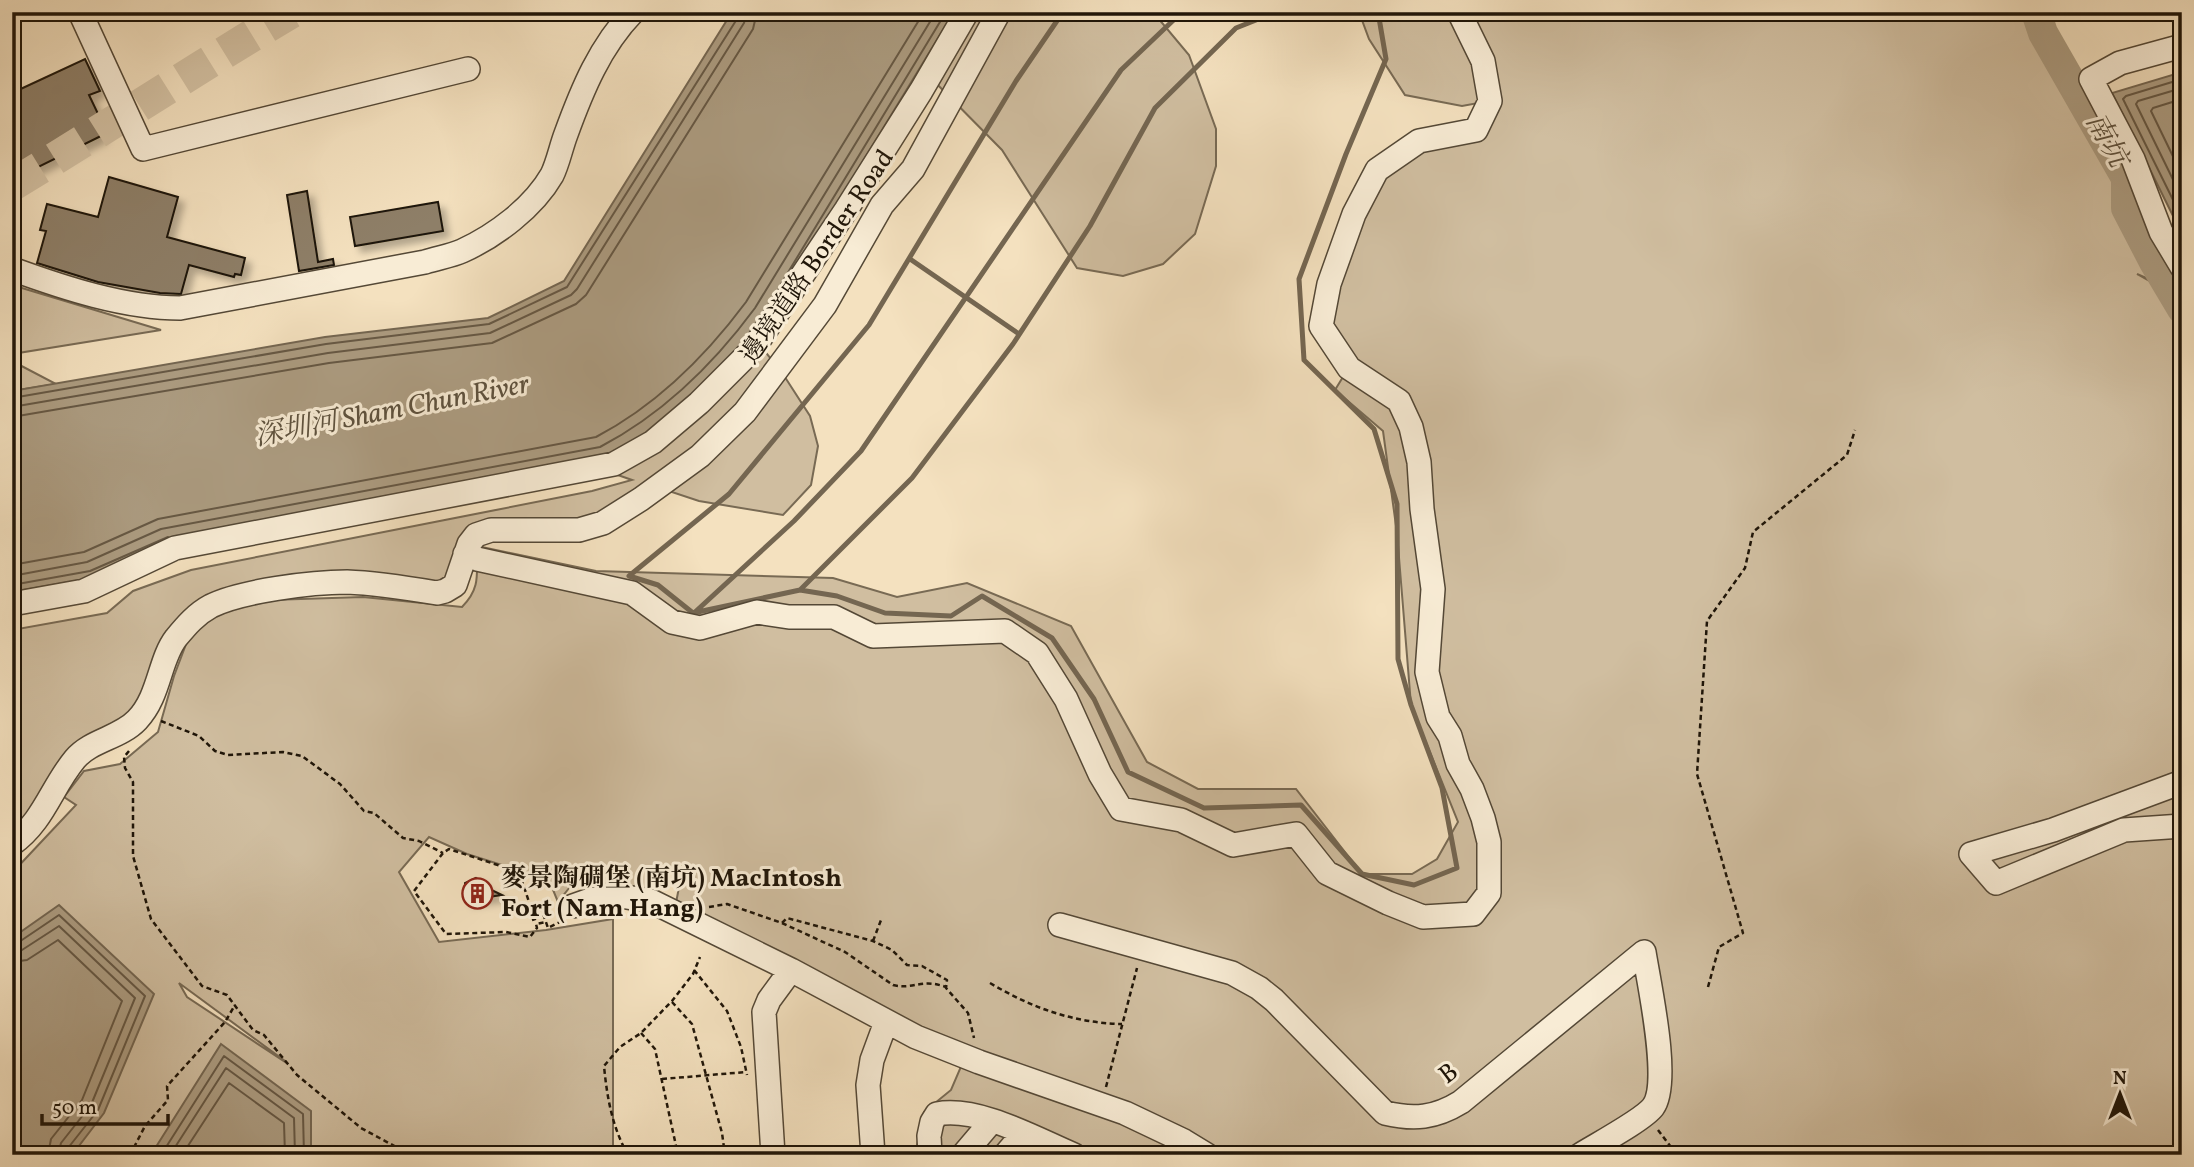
<svg xmlns="http://www.w3.org/2000/svg" width="2194" height="1167" font-family="Vollkorn,'Noto Serif SC',serif">
	<style>
		.green { fill: #d0bea0; stroke: #786a54; stroke-width: 2; fill-rule: evenodd }
		.water { fill: #ac9c81; stroke: #746651; stroke-width: 2 }
		.lines { fill: none; stroke-linecap: round; stroke-linejoin: round }
		.shore { stroke: #665844; stroke-width: 2 }
		.stream { stroke: #746651; stroke-width: 5 }
		.river { stroke: #ac9c81; stroke-width: 30 }
		.building { fill: #8e7f67; stroke: #1f1508; stroke-width: 2; filter: url(#shadow) }
		.highway-tunnel { stroke: #d4c2a4; stroke-width: 33; stroke-dasharray: 33 17; stroke-linecap: butt }
		.minor-casing { stroke: #544836; stroke-width: 26 }
		.path { stroke: #1f1508; stroke-width: 2.5; stroke-dasharray: 5 3.5; stroke-linecap: butt }
		.minor { stroke: #f8ecd5; stroke-width: 23 }
		.labels { text-anchor: middle; dominant-baseline: central; stroke-width: 6; stroke-linejoin: round; paint-order: stroke }
		.street-label { font-size: 26px; fill: #1f1508; stroke: #f8ecd5 }
		.poi-label { font-size: 26px; font-weight: bold; fill: #1f1508; stroke: #f8ecd5; text-anchor: start }
		.water-label { font-size: 28px; font-style: italic; fill: #5e523e; stroke: #f8ecd5 }
	</style>
	<defs>
		<filter id="shadow"><feDropShadow dx="6" dy="6" stdDeviation="3.5" flood-color="#0004"/></filter>
	</defs>
	<rect width="100%" height="100%" fill="#f4e1bf"/>
	<filter id="stains"><feTurbulence type="fractalNoise" baseFrequency=".00286" numOctaves="4"/><feColorMatrix values="0 0 0 0 .2 0 0 0 0 .09 0 0 0 0 .02 0 0 0 .5 -.17"/></filter>
	<radialGradient id="worn" r=".72"><stop offset=".6" stop-color="#630" stop-opacity="0"/><stop offset="1" stop-color="#630" stop-opacity=".3"/></radialGradient>
	<path class="green" d="M954,12H1153L1189,55L1216,129V166L1195,234L1163,264L1123,276L1077,268L1002,150L924,71L919,70Z
		M1359,12H2036L2126,178V208L2169,288L2137,274L2174,295L2182,308V1155H915L924,1112L951,1090L963,1062L675,908L681,877L670,866L647,891L577,878L558,902L549,880L467,854L429,837L399,872L439,942L546,930L613,919V1155H12V873L76,805L64,797L84,771L120,764L158,732L174,676L188,639L218,612L270,600L363,597L462,607C482,587 476,572 477,546L596,571L833,578L897,597L967,583L1071,626L1147,762L1198,789H1296L1362,874H1412L1437,859L1458,822L1411,705L1397,533L1383,431L1335,390L1349,367L1321,326L1377,170L1476,130L1489,101L1462,106L1405,95L1369,39ZM179,983L285,1061V1062L187,997Z
		M12,285L161,330L12,354Z
		M753,337L781,371L810,416L818,446L811,485L783,515L699,501L648,484C629,496 611,509 591,517C567,525 514,520 487,519L443,585L204,602L140,705L12,835V630L107,613L133,591L191,570L592,491L632,480L589,465Z
		M12,361L56,384L12,391Z"/>
	<path class="water" d="M732,12H954L768,317L692,403L606,462L92,578L12,592V391L325,337L488,318L564,281Z
		M2182,72V234L2112,93Z
		M59,905L154,994L104,1113L72,1155H12V938Z
		M221,1044L311,1111V1155H154V1150Z"/>
	<g class="lines">
		<path class="shore" d="M2182,79L2126,96L2123,99L2182,218
			M2182,88L2138,101L2136,104L2182,198
			M2182,99L2153,108L2151,111L2182,175
			M781,284L946,12
			M12,398L326,344L489,324L567,287L737,19L738,12
			M12,407L328,353L490,333L571,295L577,289L744,23L747,12
			M12,417L329,363L492,343L576,304L586,295L753,29L757,12
			M12,565L84,552L158,519L596,437C657,405 705,357 746,302L924,12
			M12,576L87,562L161,529L600,447C663,414 713,365 755,308L936,12
			M12,585L90,571L168,537
			M12,943L19,942L59,915L145,996L98,1110L68,1148L67,1155
			M12,952L22,950L59,926L135,998L91,1105L61,1143L58,1155
			M12,962L27,960L58,940L122,1001L82,1100L51,1139L48,1155
			M161,1155L224,1056L303,1114L304,1155
			M170,1155L226,1068L294,1118L295,1155
			M182,1155L229,1083L284,1123L285,1155"/>
		<path class="stream" d="M1063,12L1016,81L869,325L729,494L629,576L658,585L693,613L800,590L837,596L885,613L951,616L982,596L1052,638L1094,699L1128,772L1204,808L1301,805L1362,874L1414,885L1457,868L1442,788L1411,705L1398,659L1397,504L1374,429L1304,360L1299,279L1346,154L1386,59L1378,12
			M910,259L1019,334
			M800,590L912,478L1013,344L1090,226L1155,108L1236,28L1276,12
			M694,613L794,521L861,451L1121,70L1182,12"/>
		<path class="river" d="M2036,12L2043,33L2126,178V208L2154,262L2182,309"/>
	</g>
	<path class="building" d="M85,59L100,91L89,95L100,118L94,121L101,136L12,180V134L19,131L12,117V93Z
		M109,177L178,197L167,237L245,258L241,275L235,274L234,277L189,265L181,294L160,293L98,282L37,263L46,231L40,230L47,204L98,217Z
		M307,191L318,262L333,259L334,265L299,271L287,195Z
		M438,202L443,231L355,246L350,217Z
		M476,878L481,881L483,886L502,895L467,900L465,883Z"/>
	<g class="lines">
		<path class="highway-tunnel" d="M12,185C106,128 197,68 291,12"/>
		<defs>
			<path id="minor" d="M80,12L143,149L468,69
				M2182,46L2120,63L2091,79L2133,159L2161,232L2182,267
				M12,269C64,288 125,308 180,308L425,262C437,258 451,256 462,251C495,236 533,208 552,175C558,163 561,147 566,134C582,90 600,46 633,12
				M465,554L477,559L632,593L672,622L700,628L757,612L789,617H834L873,636L1005,631L1037,653L1066,699L1100,774L1121,809L1181,820L1233,845L1296,834L1327,873L1388,903L1423,917L1473,914L1489,893V842L1483,818L1472,789L1458,764L1450,736L1438,717L1427,672L1433,589L1422,509L1419,462L1411,427L1399,401L1349,368L1321,326L1329,284L1354,214L1377,170L1419,141L1476,130L1490,101L1483,61L1459,12
				M12,604L84,591L175,548L614,464L653,442L699,403L753,349L846,210L921,91L967,12
				M2182,782L2053,830L1971,854L1996,883L2124,830L2182,826
				M12,844C44,821 51,788 75,759C91,740 120,738 137,720C160,696 159,660 176,638C186,626 196,614 211,606C241,591 312,582 347,582C377,583 407,588 437,593L445,591L455,585L469,544L476,535L491,530H579L603,523L641,499L700,456L745,412L825,305L882,205L913,169L999,12
				M573,906L590,900L614,895L651,901L791,970L916,1037L979,1062L1125,1113L1184,1141L1207,1155
				M1060,925L1232,973L1259,988L1274,1000L1385,1113C1414,1120 1435,1118 1461,1102L1644,952C1649,984 1671,1083 1653,1107C1643,1120 1596,1145 1580,1155
				M773,1155L764,1012L769,1000L791,970
				M873,1155L868,1085L872,1060L886,1022
				M930,1155L929,1136L932,1122L937,1114C978,1106 1036,1139 1074,1155
				M963,1155L991,1122
				M1005,1155L1023,1134"/>
		</defs>
		<use href="#minor" class="minor-casing"/>
		<path class="path" d="M161,721L199,736L215,751L228,755L283,752L302,756L340,784L364,811L374,813L403,838L419,841L443,853
			M129,751L124,757L125,768L133,782V856L151,919L202,986L227,995L253,1030L264,1035L297,1075L361,1128L411,1155
			M709,907L727,904L782,923L787,918L873,941L892,950L907,965L922,966L947,980L946,988L968,1013L974,1038
			M531,908L519,872L449,849L443,853L414,891L446,934L506,932L530,937L537,928L536,924L546,922
			M532,920L535,919L531,908L540,905L548,928L560,922
			M782,923L845,952L893,985C914,990 921,978 946,987
			M873,941L881,920
			M694,970L727,1011L741,1047L747,1075
			M990,983C1032,1008 1074,1023 1122,1024
			M1708,987L1719,947L1743,933L1697,774L1707,621L1745,568L1753,532L1847,455L1855,430
			M672,1002L692,1024L722,1133L725,1155
			M641,1033L655,1049L678,1155
			M662,1079L746,1072
			M1106,1087L1137,968
			M1658,1130L1677,1155
			M130,1155L145,1126L168,1100L167,1086L225,1022L235,1005
			M628,1155C612,1127 607,1097 604,1066L620,1047L641,1033L672,1001L693,974L700,957"/>
		<use href="#minor" class="minor"/>
	</g>
	<defs>
		<symbol id="building-ring" viewBox="-11 -11 22 22"><circle r="9.5" fill="#f8ecd5" stroke="#8f2418" stroke-width="1.5"/><path d="M-4-6H4V6H1V3H-1V6H-4ZM-2.5-4.3h1.7v1.8h-1.7ZM.8-4.3h1.7v1.8H.8ZM-2.5-1h1.7V.8h-1.7ZM.8-1h1.7V.8H.8Z" fill="#8f2418"/></symbol>
	</defs>
	<g fill-rule="evenodd">
		<use href="#building-ring" x="460" y="876" width="35" height="35"/>
	</g>
	<g class="labels">
		<g class="street-label">
			<text transform="translate(818 257) rotate(-56)">邊境道路 Border Road</text>
			<text transform="translate(1449 1074) rotate(-37)">B</text>
		</g>
		<g class="poi-label">
			<text x="501" y="879">麥景陶碉堡 (南坑) MacIntosh<tspan x="501" dy="30">Fort (Nam Hang)</tspan></text>
		</g>
		<g class="water-label">
			<text transform="translate(2106 140) rotate(61)">南坑</text>
			<text transform="translate(392 411) rotate(-11)">深圳河 Sham Chun River</text>
		</g>
	</g>
	<rect width="2194" height="1167" fill="none" stroke="#f4e1bf" stroke-width="42"/>
	<rect x="14" y="14" width="2166" height="1139" fill="none" stroke="#1f1508" stroke-width="3.5"/>
	<rect x="21" y="21" width="2152" height="1125" fill="none" stroke="#1f1508" stroke-width="2"/>
	<g transform="translate(2120 1094)" stroke="#f8ecd5" stroke-width="5" paint-order="stroke">
	<path d="M0-5L12 26L0 18L-12 26Z" fill="#1f1508"/>
	<text y="-10" font-size="19" font-weight="bold" text-anchor="middle" fill="#1f1508">N</text>
	</g>
	<path d="M42 1114v10h126v-10" fill="none" stroke="#1f1508" stroke-width="3.5"/>
	<text x="52" y="1114" font-size="21" fill="#1f1508" stroke="#f8ecd5" stroke-width="5" paint-order="stroke">50 m</text>
	<rect width="100%" height="100%" filter="url(#stains)"/>
	<rect width="100%" height="100%" fill="url(#worn)"/>
</svg>
